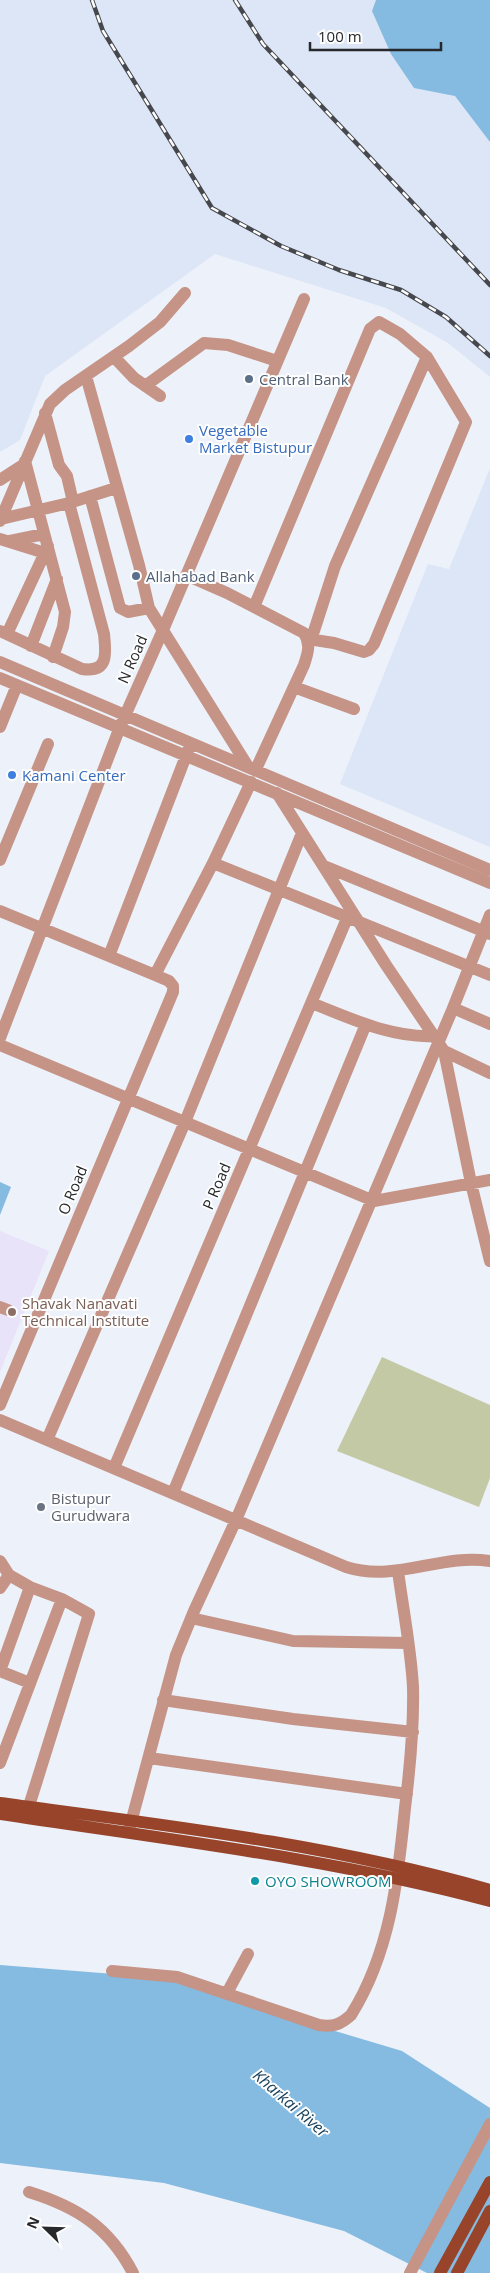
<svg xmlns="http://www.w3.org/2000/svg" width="490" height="2273" font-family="'Open Sans',sans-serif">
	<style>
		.built { fill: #dde6f6 }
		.education { fill: #e8e3f9 }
		.green { fill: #c4c9a5 }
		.water { fill: #85bae1 }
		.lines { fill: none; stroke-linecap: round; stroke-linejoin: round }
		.minor { stroke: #c59486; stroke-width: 12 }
		.major { stroke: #97442b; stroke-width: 12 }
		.rail-casing { stroke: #46484d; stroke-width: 4.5 }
		.rail { stroke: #fefefe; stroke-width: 2.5; stroke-dasharray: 8; stroke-linecap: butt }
		.service-dot { fill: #5c6f8a; stroke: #fefefe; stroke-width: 2 }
		.shop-dot { fill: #3f7fe0; stroke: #fefefe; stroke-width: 2 }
		.education-dot { fill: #8d6e63; stroke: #fefefe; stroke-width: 2 }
		.worship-dot { fill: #6b7280; stroke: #fefefe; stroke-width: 2 }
		.culture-dot { fill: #0f9aa8; stroke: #fefefe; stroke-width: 2 }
		.labels { text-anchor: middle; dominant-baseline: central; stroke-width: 4; stroke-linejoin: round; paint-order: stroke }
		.service-label { font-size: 15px; fill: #4e5e75; stroke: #fefefe; text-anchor: start }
		.shop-label { font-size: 15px; fill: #366cbe; stroke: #fefefe; text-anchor: start }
		.street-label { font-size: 15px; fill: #26282c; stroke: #fefefe }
		.education-label { font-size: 15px; fill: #785e54; stroke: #fefefe; text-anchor: start }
		.worship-label { font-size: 15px; fill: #5b616d; stroke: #fefefe; text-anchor: start }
		.culture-label { font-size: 15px; fill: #0d838f; stroke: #fefefe; text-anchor: start }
		.water-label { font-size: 16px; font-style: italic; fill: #143e59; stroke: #fefefe }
	</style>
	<rect width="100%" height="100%" fill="#ecf1fa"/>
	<path class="built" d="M0,0H490V377L448,343L386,308L215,254L45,376L20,440L0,452Z
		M490,468V847L340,784L428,564L449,569Z"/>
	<path class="education" d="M0,1231L49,1251L0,1372Z"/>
	<path class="green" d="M382,1357L490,1405V1478L479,1507L337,1451Z"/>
	<path class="water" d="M376,0H490V142L455,96L414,88L391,54L372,11Z
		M0,1182L11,1187L0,1215Z
		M0,1965L177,1979L315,2025L402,2051L490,2108V2273H427L344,2231L164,2183L0,2163Z"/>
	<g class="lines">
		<path class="minor" d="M114,357L134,378L160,396
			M86,376L139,565L149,608L247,765
			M145,386L204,343L228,345L277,361
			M45,413L59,465L67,476L73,502
			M25,461L65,612L63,627L53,657
			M0,480L23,465
			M90,496L120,608L128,612L149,608
			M1,519L69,503L116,488
			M0,521L50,404L65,390L129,346L160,322L185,293
			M0,539L45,553
			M10,541L44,534
			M186,575L227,593L304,633C311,644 308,653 304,665L256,769
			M254,607L370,329L379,322L400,334L427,357L466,422L374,644L369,650L364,652L334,643L308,639
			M0,631L82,669C109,673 106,653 104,634L69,503
			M7,634L48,546
			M308,639L314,631L335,566L427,357
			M31,646L57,579
			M0,662L490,870
			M0,678L490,883
			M294,687L354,709
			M0,727L17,685
			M277,793L386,965L444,1051L471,1183L490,1261
			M0,860L48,744
			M213,863L490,975
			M324,866L490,934
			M0,911L155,975L169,981L173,986V992L0,1405
			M109,956L189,748
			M155,975L213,863L251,782
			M311,1003C351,1018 390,1038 433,1036
			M453,1008L490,1024
			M0,1038L120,727L163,630L304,299
			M0,1045L374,1201L490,1180
			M444,1051L490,1073
			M0,1307L8,1310
			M0,1420L346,1567C396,1583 441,1553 490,1561
			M47,1440L185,1122L302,833
			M114,1468L348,916
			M173,1493L366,1024
			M0,1561L9,1575L30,1587L62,1599L89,1614L29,1806
			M0,1588L9,1575
			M191,1618L293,1641L407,1643
			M0,1671L30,1587
			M0,1671L30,1683
			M163,1700L293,1719L413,1732
			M149,1758L407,1794
			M0,1763L62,1599
			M129,1830L176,1655L194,1611L236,1520L453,1008L490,915
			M112,1971L177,1977L319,2025C333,2027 340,2025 351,2015C390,1953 398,1880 405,1808C410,1768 414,1728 413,1687C411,1649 403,1609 398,1571
			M227,1993L248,1954
			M29,2192C77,2207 109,2227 133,2273
			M410,2273L490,2124"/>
		<path class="major" d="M0,1803C164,1825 330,1844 490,1890
			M0,1814C164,1839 330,1858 490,1901
			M440,2273L490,2182
			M457,2273L490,2211"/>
		<defs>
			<path id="rail" d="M92,0L103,31L212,208L281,246L339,270L401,290L446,317L490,356
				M235,0L263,44L490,285"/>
		</defs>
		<use href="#rail" class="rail-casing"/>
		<use href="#rail" class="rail"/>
	</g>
	<g class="service-dot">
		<circle cx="249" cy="379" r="5"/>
		<circle cx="136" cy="576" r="5"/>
	</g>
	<g class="shop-dot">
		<circle cx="189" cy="439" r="5"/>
		<circle cx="12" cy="775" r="5"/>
	</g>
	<circle class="education-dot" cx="12" cy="1312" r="5"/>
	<circle class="worship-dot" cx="41" cy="1507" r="5"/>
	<circle class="culture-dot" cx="255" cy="1881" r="5"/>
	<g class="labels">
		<g class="service-label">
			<text x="259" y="379">Central Bank</text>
			<text x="146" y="576">Allahabad Bank</text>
		</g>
		<g class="shop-label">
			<text x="199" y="430">Vegetable<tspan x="199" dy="17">Market Bistupur</tspan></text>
			<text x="22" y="775">Kamani Center</text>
		</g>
		<g class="street-label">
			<text transform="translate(132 659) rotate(-66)">N Road</text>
			<text transform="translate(216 1186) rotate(-67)">P Road</text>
			<text transform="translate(72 1190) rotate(-67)">O Road</text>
		</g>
		<g class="education-label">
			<text x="22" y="1303">Shavak Nanavati<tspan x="22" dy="17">Technical Institute</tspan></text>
		</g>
		<g class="worship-label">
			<text x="51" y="1498">Bistupur<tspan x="51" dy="17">Gurudwara</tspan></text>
		</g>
		<g class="culture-label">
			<text x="265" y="1881">OYO SHOWROOM</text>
		</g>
		<g class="water-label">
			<text transform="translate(291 2103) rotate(41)">Kharkai River</text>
		</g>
	</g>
	<g transform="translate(45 2228) rotate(293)" stroke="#fefefe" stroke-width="4" paint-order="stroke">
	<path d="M0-4L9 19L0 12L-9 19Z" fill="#26282c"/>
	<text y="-8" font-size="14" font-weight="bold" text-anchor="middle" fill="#26282c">N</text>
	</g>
	<path d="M310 42v8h131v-8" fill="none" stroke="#26282c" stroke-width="2.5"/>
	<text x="318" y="42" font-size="15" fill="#26282c" stroke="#fefefe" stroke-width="4" paint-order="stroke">100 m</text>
</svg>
